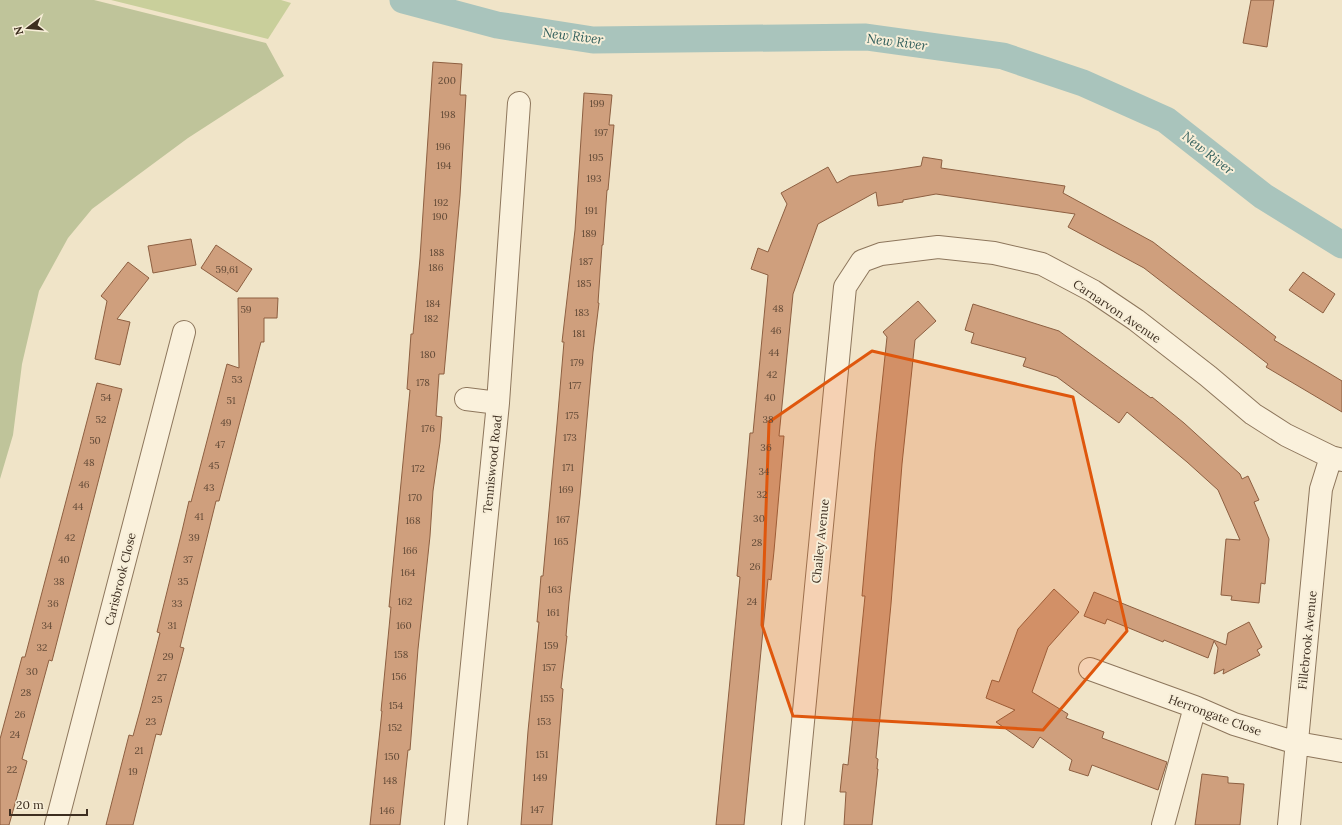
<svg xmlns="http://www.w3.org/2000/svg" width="1342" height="825" font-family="Lora,serif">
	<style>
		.green { fill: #c9cf9b }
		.cemetery { fill: #bfc49a }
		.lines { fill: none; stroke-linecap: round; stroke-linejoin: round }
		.canal { stroke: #a9c4bc; stroke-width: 27 }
		.building { fill: #cf9f7d; stroke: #8d5f41 }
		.minor-casing { stroke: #8d765c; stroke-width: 24 }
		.minor { stroke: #faf1dc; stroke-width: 22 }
		.marked { fill: #df570d; fill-opacity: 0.2; stroke: #df570d; stroke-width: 3; stroke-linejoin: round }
		.labels { text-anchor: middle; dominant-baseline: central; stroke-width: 4; stroke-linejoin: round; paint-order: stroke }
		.number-label { font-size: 10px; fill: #624a37 }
		.street-label { font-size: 12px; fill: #3d2e20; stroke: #f7eed8 }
		.water-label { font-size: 13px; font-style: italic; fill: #2f5d5a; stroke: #f7eed8 }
	</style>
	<rect width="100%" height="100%" fill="#f0e4c8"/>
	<path class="green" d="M111,0H281L291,3L268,39Z"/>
	<path class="cemetery" d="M0,0H94L266,43L284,76L188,138L92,209L68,238L39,291L22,364L13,435L0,479Z"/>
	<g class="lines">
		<path class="canal" d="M403,0L497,25L593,40L866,37L1003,56L1083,83L1166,120L1263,196L1342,245"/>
	</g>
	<path class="building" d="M1251,0H1274L1267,47L1243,43Z
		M433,62L462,64L460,95H466L460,196L444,374H439L436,416L442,417L440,442L433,491L430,536L418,649L410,750H408L400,825H370L382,711H381L391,607H389L410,390L407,389L411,334H413L420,258Z
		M584,93L612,95L609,125H614L608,190H607L603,245H602L598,303H599L593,352L580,497L569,602L566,636H567L561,688L563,689L552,825H521L528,731L539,622H537L541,576H543L557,424L564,342H562L575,230Z
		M923,157L942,160L941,168L1065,186L1063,193L1153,242L1276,337L1274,340L1342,381V412L1266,367L1268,364L1144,268L1068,227L1075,214L936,194L903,200V202L878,206L876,192L818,224L793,294L779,436H784L774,551L771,580L768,579L744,825H716L740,577L737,576L748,457L750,433H753L768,275L751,269L758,248L768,252L787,204L781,193L828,167L837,183L850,176L888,171L921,166Z
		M191,239L196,265L153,273L148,246Z
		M216,245L252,269L237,292L201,268Z
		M128,262L149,278L117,319L130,322L120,365L95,359L107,301L101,296Z
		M1303,272L1335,294L1323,313L1289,290Z
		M238,298H278L277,318H264V342H261L219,501H216L180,647L184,648L161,735L156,734L133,825H106L129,735L133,736L141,707L160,633L157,632L182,531L189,501L191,502L227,364L239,368Z
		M918,301L936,321L915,340L902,464L891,604L876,758L878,759L877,769H878L872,825H844L846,792H840L843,764L848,765L865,596H862L875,450L887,337L883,332Z
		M973,304L1059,331L1151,398L1152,397L1184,423L1240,474L1242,479L1248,476L1259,500L1254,502L1269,539L1265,584L1261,583L1259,603L1231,600L1232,596L1221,595L1226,539L1240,540L1218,490L1187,462L1127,412L1119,423L1057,377L1023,366L1026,358L971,343L974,333L965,330Z
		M97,383L122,389L52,661L49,660L22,759L27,761L9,825H0V739L22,657H25Z
		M1054,589L1079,612L1048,647L1032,692L1068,714L1066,718L1104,732L1102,738L1167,762L1158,790L1092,765L1088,776L1069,770L1072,760L1040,737L1033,748L996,722L1015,710L986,698L992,680L999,682L1018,629Z
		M1094,592L1226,645L1228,633L1249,622L1262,647L1257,650L1260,655L1223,674L1224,669L1214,674L1218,648L1214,641L1208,658L1164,640L1163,642L1107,619L1105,624L1084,616Z
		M1202,774L1228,777V783L1244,784L1240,825H1195Z"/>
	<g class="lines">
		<defs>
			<path id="minor" d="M466,399L498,403
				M1090,669L1195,707L1234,724L1297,743L1342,751
				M56,825L184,332
				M456,825L498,403L519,103
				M793,825L845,287L862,261L881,254L938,247L994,253L1042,264L1093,291L1136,320L1208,376L1253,414L1286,435L1331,457L1342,460
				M1163,825L1195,707
				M1289,825L1321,489L1331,457"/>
		</defs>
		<use href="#minor" class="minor-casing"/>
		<use href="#minor" class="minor"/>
	</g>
	<path class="marked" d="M872,351L1073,397L1127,631L1043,730L793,716L762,625L769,422Z"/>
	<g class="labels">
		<g class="number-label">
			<text x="447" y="80">200</text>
			<text x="597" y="103">199</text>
			<text x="448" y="114">198</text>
			<text x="601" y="132">197</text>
			<text x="443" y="146">196</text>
			<text x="596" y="157">195</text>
			<text x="444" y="165">194</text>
			<text x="594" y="178">193</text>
			<text x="441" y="202">192</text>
			<text x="591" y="210">191</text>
			<text x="440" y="216">190</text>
			<text x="589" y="233">189</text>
			<text x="437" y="252">188</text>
			<text x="586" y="261">187</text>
			<text x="436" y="267">186</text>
			<text x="227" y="269">59,61</text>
			<text x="584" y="283">185</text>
			<text x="433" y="303">184</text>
			<text x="778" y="308">48</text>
			<text x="246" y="309">59</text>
			<text x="582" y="312">183</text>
			<text x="431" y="318">182</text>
			<text x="776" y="330">46</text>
			<text x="579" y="333">181</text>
			<text x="774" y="352">44</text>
			<text x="428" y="354">180</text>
			<text x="577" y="362">179</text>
			<text x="772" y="374">42</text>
			<text x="237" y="379">53</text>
			<text x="423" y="382">178</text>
			<text x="575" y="385">177</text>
			<text x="106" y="397">54</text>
			<text x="770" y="397">40</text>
			<text x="231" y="400">51</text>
			<text x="572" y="415">175</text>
			<text x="101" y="419">52</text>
			<text x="768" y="419">38</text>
			<text x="226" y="422">49</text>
			<text x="428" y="428">176</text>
			<text x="570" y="437">173</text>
			<text x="95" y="440">50</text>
			<text x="220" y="444">47</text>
			<text x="766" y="447">36</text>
			<text x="89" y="462">48</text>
			<text x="214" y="465">45</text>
			<text x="568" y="467">171</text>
			<text x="418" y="468">172</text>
			<text x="764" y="471">34</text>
			<text x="84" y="484">46</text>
			<text x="209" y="487">43</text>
			<text x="566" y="489">169</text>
			<text x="762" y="494">32</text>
			<text x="415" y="497">170</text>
			<text x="78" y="506">44</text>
			<text x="199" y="516">41</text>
			<text x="759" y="518">30</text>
			<text x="563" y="519">167</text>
			<text x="413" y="520">168</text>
			<text x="70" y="537">42</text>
			<text x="194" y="537">39</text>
			<text x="561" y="541">165</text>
			<text x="757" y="542">28</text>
			<text x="410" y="550">166</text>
			<text x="64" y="559">40</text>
			<text x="188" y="559">37</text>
			<text x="755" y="566">26</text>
			<text x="408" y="572">164</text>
			<text x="59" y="581">38</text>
			<text x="183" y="581">35</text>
			<text x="555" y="589">163</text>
			<text x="405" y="601">162</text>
			<text x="752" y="601">24</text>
			<text x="53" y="603">36</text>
			<text x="177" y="603">33</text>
			<text x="553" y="612">161</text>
			<text x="47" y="625">34</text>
			<text x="172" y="625">31</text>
			<text x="404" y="625">160</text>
			<text x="551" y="645">159</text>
			<text x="42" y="647">32</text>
			<text x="401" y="654">158</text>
			<text x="168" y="656">29</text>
			<text x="549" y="667">157</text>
			<text x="32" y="671">30</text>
			<text x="399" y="676">156</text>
			<text x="162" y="677">27</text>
			<text x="26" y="692">28</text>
			<text x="547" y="698">155</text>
			<text x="157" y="699">25</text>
			<text x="396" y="705">154</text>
			<text x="20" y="714">26</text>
			<text x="151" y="721">23</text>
			<text x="544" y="721">153</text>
			<text x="395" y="727">152</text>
			<text x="15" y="734">24</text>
			<text x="139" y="750">21</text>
			<text x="542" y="754">151</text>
			<text x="392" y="756">150</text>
			<text x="12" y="769">22</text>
			<text x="133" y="771">19</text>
			<text x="540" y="777">149</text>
			<text x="390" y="780">148</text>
			<text x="537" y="809">147</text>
			<text x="387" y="810">146</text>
		</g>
		<g class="street-label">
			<text transform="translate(1117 311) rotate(34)">Carnarvon Avenue</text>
			<text transform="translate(492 464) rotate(-84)">Tenniswood Road</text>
			<text transform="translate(820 541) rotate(-84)">Chailey Avenue</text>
			<text transform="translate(120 579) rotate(-76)">Carisbrook Close</text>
			<text transform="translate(1307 640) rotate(-84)">Fillebrook Avenue</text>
			<text transform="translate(1215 715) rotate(20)">Herrongate Close</text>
		</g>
		<g class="water-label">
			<text transform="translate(573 36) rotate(7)">New River</text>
			<text transform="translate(897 42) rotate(7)">New River</text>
			<text transform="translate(1208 153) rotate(38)">New River</text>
		</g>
	</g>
	<g transform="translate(28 28) rotate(254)" stroke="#f7eed8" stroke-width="3" paint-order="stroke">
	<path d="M0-3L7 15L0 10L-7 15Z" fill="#3d2e20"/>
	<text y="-6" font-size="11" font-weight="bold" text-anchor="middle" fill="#3d2e20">N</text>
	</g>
	<path d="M10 809v6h77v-6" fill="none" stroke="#3d2e20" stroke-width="2"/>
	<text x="16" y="809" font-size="12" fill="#3d2e20" stroke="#f7eed8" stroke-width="3" paint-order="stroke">20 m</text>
</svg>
